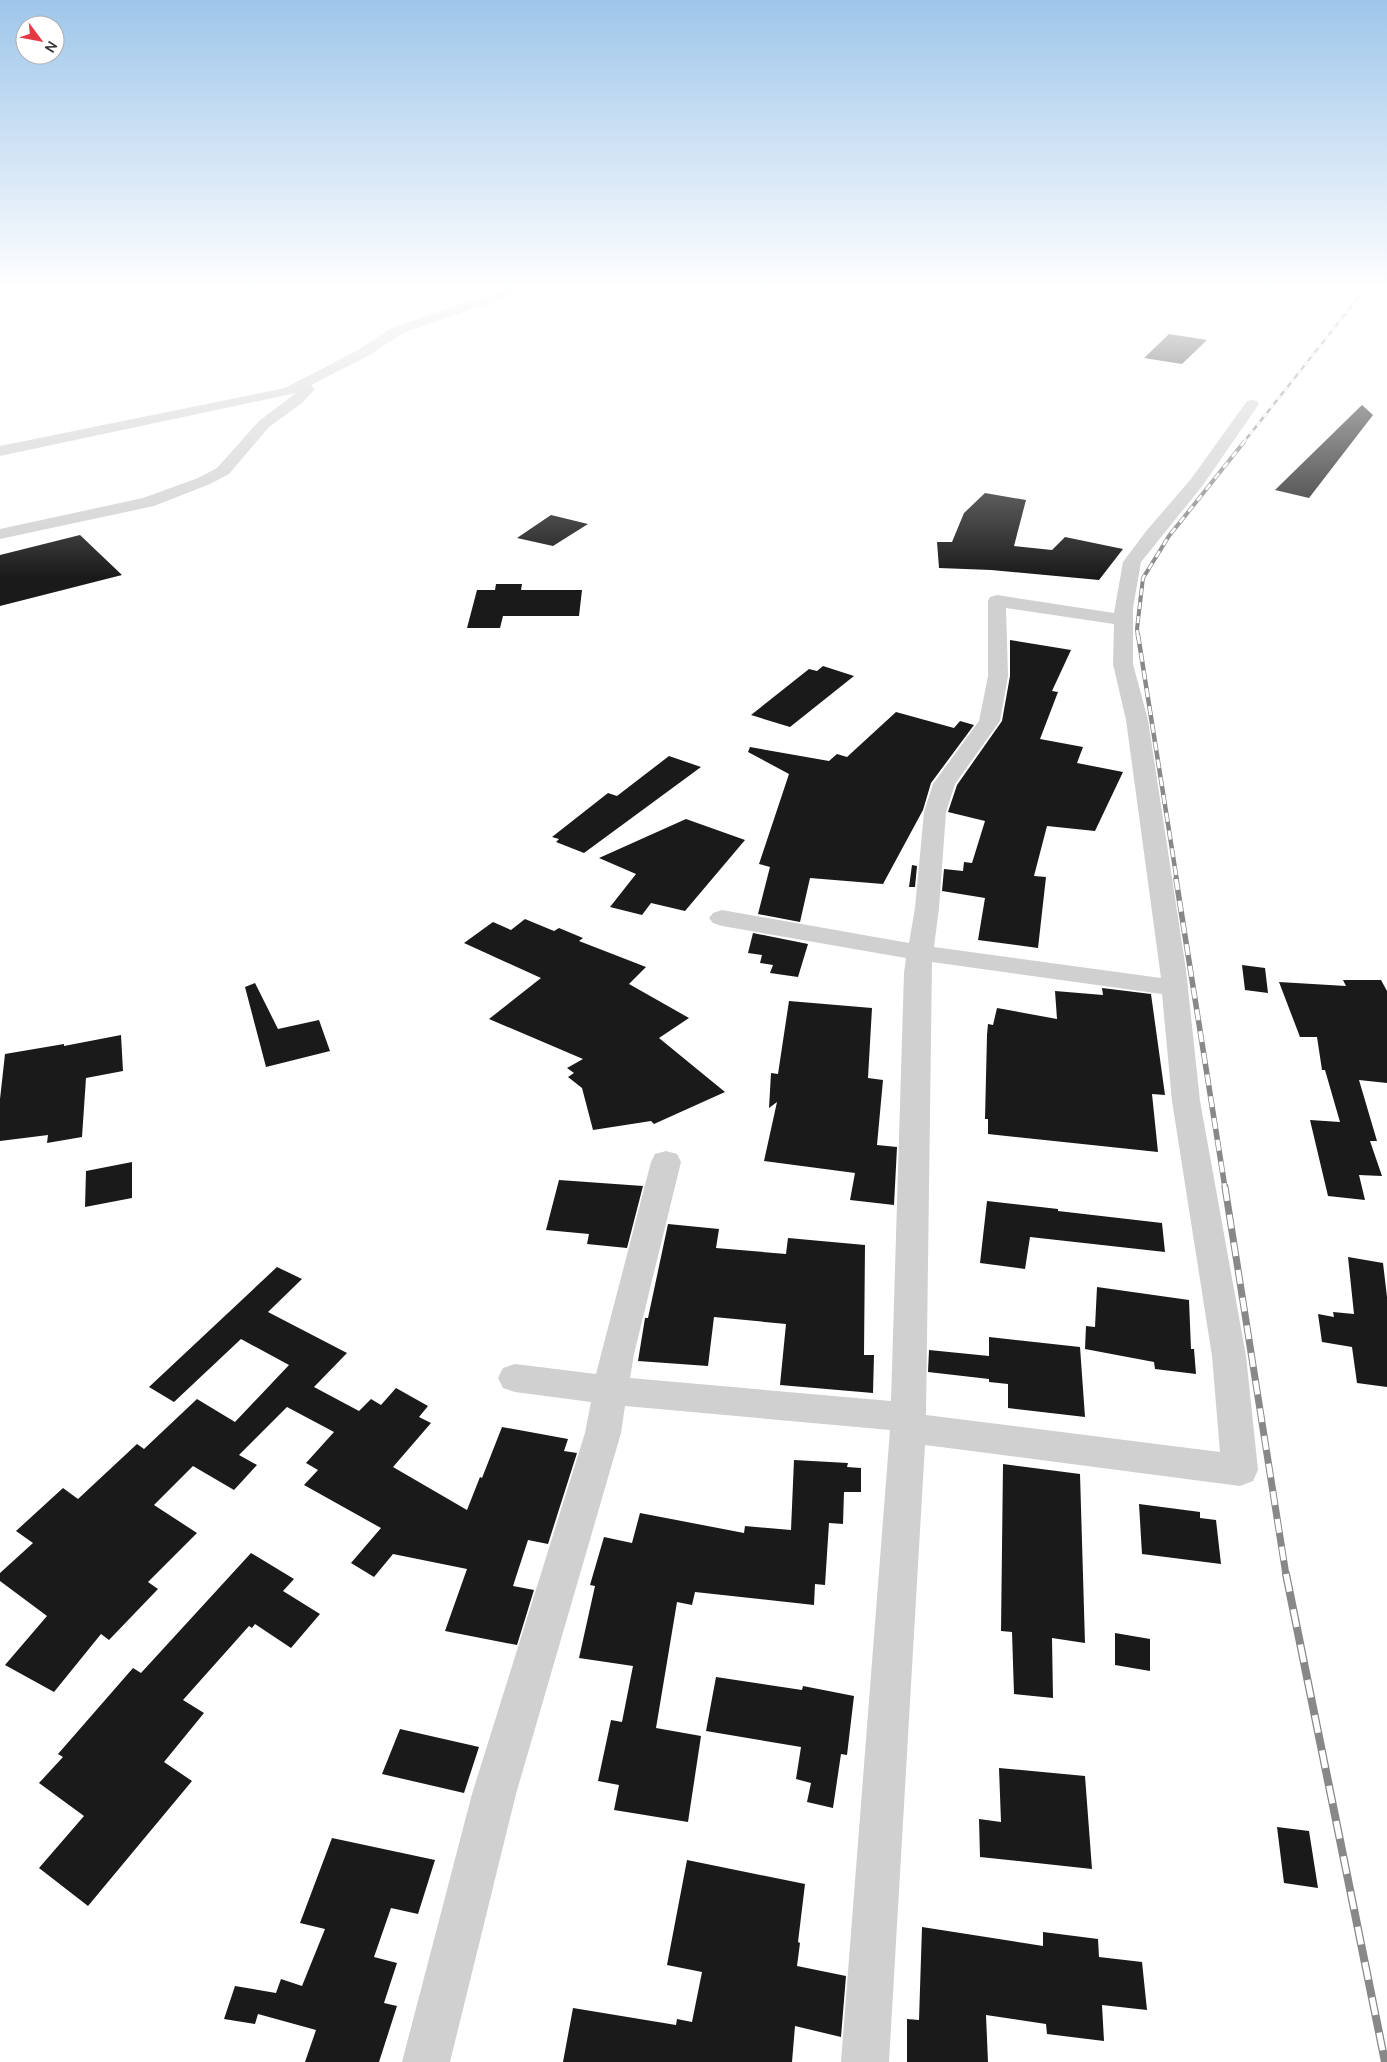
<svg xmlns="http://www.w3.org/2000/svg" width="1387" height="2062" font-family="Manrope,sans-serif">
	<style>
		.building { fill: #1a1a1a }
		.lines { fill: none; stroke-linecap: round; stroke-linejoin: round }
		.minor { fill: #d0d0d0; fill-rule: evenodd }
		.rail-far5-casing { stroke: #888; stroke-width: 2.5 }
		.rail-far4-casing { stroke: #888; stroke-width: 4 }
		.rail-far3-casing { stroke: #888; stroke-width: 4.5 }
		.rail-far2-casing { stroke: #888; stroke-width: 5.5 }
		.rail-far1-casing { stroke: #888; stroke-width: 7 }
		.rail-casing { stroke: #888; stroke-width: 8 }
		.rail-far5 { stroke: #fff; stroke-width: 2; stroke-dasharray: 5.5; stroke-linecap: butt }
		.rail-far4 { stroke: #fff; stroke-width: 2.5; stroke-dasharray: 7; stroke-linecap: butt }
		.rail-far3 { stroke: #fff; stroke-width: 3; stroke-dasharray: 9; stroke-linecap: butt }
		.rail-far2 { stroke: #fff; stroke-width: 4; stroke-dasharray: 11; stroke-linecap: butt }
		.rail-far1 { stroke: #fff; stroke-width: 5; stroke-dasharray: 14; stroke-linecap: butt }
		.rail { stroke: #fff; stroke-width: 5.5; stroke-dasharray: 18; stroke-linecap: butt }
	</style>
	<rect width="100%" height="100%" fill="#fff"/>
	<path class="building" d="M1169,334L1207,340L1182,364L1144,358Z
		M1362,405L1373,415L1309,498L1275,490Z
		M985,493L1026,500L1014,546L1052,550L1065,537L1123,549L1099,580L991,570L939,568L937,542H952L964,513Z
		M551,515L588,524L553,546L517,538Z
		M80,535L122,575L0,606V555Z
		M496,584H522L521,590H582L579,616H503L500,628H467L477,590H495Z
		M1010,640L1071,650L1052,691L1058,692L1040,739L1083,747L1077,763L1123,772L1095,831L1047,826L1034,876L1046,877L1038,948L978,940L985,898L942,891L944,869L963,871L964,862L972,863L985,821L948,812L957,785L1002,721L1010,676Z
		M823,666L854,676L790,727L751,715L809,669L817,671Z
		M896,712L954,728L960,721L974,725L931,783L923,810L883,884L810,878L800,922L758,914L770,867L759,864L789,774L748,752L750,747L829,761L837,754L847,757Z
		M669,756L701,767L584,853L556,842L559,839L552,837L608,793L617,796Z
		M686,819L745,840L685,911L651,903L642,915L610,907L636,874L599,858Z
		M912,865L917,866L915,887H909Z
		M525,919L554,931L559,928L583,938L579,941L646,967L629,984L689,1018L659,1038L725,1092L654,1124L651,1121L593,1130L582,1088L568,1077L574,1073L567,1068L583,1059L489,1019L541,978L464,943L493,922L511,930Z
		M753,933L808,944L798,977L770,973L773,965L760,963L762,955L748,953Z
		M1242,965L1265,968L1268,993L1245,990Z
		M1343,980H1381L1387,991V1083L1359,1080L1377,1141H1370L1382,1176L1359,1175L1365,1200L1328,1196L1310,1120L1340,1122L1325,1070H1322L1317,1037H1300L1279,982L1346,986Z
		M255,983L278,1029L319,1020L330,1051L266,1067L245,987Z
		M1102,988L1151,994L1165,1095L1152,1094L1158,1152L988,1134V1119H985L987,1035L988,1024L993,1025L997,1008L1057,1019L1055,991L1103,995Z
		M789,1001L872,1008L868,1078L883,1080L877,1145L897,1147L894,1205L850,1200L855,1173L764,1161L777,1102L769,1108L771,1073L778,1074Z
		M121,1035L123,1071L86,1078L82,1137L47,1143L48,1135L0,1141V1099L5,1054L64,1044V1046Z
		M132,1162V1198L85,1207L86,1171Z
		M559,1180L643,1186L627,1248L587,1244L589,1234L546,1230Z
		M987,1201L1058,1209V1211L1162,1223L1165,1252L1030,1237L1025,1269L980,1263Z
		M668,1224L719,1229L716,1248L786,1254L788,1238L865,1245L864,1355H874L873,1393L780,1385L786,1324L714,1317L708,1366L638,1361L645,1318H648Z
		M1348,1257L1383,1263L1387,1297V1387L1357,1383L1352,1347L1322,1342L1318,1314L1334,1317L1333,1312L1354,1314Z
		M277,1267L302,1279L268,1312L347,1353L314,1387L359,1411L371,1399L381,1405L396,1388L428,1406L419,1417L431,1423L393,1467L467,1510L480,1477L482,1478L502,1427L568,1439L564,1451L577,1453L548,1544L528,1540L513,1586L534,1590L517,1645L445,1631L467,1569L393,1554L374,1577L351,1563L381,1528L304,1485L318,1470L306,1463L334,1432L287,1407L239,1455L257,1465L234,1490L193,1466L154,1505L197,1533L148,1582L158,1589L109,1640L101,1634L54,1692L5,1665L47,1616L0,1581V1573L33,1543L16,1531L63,1488L78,1499L137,1444L144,1449L197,1399L235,1422L289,1365L241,1339L174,1402L149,1387Z
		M1097,1287L1189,1300L1191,1349H1194L1196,1374L1155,1369L1154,1362L1085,1349L1086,1326L1095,1327Z
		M989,1337L1080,1347L1085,1417L1008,1408V1384L989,1382V1379L928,1372L929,1350L989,1356Z
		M794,1460L848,1463L847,1467L861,1468V1492H844L843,1524L829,1523L825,1585L815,1584L814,1605L695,1592L692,1605L677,1602L656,1728L701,1736L688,1822L614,1810L619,1785L598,1781L611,1720L622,1722L633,1666L579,1658L595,1586L590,1585L604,1537L632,1543L640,1513L744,1533L745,1526L791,1530Z
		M1003,1464L1080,1474L1085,1643L1052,1638L1053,1698L1014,1694L1012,1632L1001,1631Z
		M1139,1504L1200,1512V1518L1216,1520L1221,1564L1142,1554Z
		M251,1553L294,1579L283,1591L320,1614L291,1648L255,1624L252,1628L249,1626L183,1700L204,1713L164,1762L192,1781L88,1906L39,1868L84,1816L39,1783L63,1757L58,1754L133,1668L141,1673Z
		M1115,1633L1150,1639V1671L1115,1665Z
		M716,1677L802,1690L803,1686L854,1696L847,1755L841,1754L833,1808L807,1802L811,1783L796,1779L801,1747L706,1731Z
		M400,1729L479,1747L464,1793L382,1774Z
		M999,1768L1085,1776L1092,1869L980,1857L979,1819L1001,1822Z
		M1277,1827L1309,1831L1318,1888L1284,1883Z
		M332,1838L435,1860L418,1914L391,1908L374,1957L397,1963L384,2003L397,2006L379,2062H305L316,2030L258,2014L255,2024L224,2019L235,1986L276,1993L281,1979L302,1986L325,1929L300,1923Z
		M687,1860L805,1884L798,1942L800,1943L797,1966L846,1976L841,2037L795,2026L792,2062H563L573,2008L676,2025L677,2019L692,2022L702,1972L667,1965Z
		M922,1927L1043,1946V1932L1098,1939L1099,1957L1142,1962L1147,2010L1102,2005L1104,2041L1047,2034L1046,2024L986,2015L988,2062H907V2019L919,2020Z"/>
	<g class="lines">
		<path class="minor" d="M507,289H524L522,292L403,333L368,356L311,385L315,389L302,403L269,427L229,474L210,484L154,506L0,539V529L143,498L198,478L217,468L259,421L296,393L0,456V446L285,388L358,350L393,327Z
			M1252,400L1257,401L1259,404L1203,485L1141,562L1133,608V664L1148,720L1186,970L1200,1101L1246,1356L1258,1470L1253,1481L1240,1486L925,1445L889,2062H841L890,1430L625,1406L621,1433L516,1794L450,2062H402L472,1794L585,1433L591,1402L515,1392L503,1388L498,1378L503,1368L515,1364L596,1374L651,1162L655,1154L666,1151L677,1154L681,1162L634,1354L630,1378L891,1401L904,973L906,958L722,926L713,923L709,918L713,913L722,910L909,943L915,908L924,812L933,784L979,721L988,676V601L990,597L997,595L1114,613L1123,562L1147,530L1191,479L1247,401ZM1006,608L1114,624L1113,664L1126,720L1161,978L934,947L939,908L946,812L955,784L1000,721L1008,676ZM932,962L1162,994L1172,1101L1212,1356L1220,1452L926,1415Z"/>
		<defs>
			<path id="rail-far5" d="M1243,443L1365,289"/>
			<path id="rail-far4" d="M1138,637L1137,629L1143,578L1169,536L1244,442"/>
			<path id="rail-far3" d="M1138,635L1177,881"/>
			<path id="rail-far2" d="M1176,879L1225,1188"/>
			<path id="rail-far1" d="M1225,1187L1286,1575"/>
			<path id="rail" d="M1286,1574L1385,2062"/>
		</defs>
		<use href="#rail-far5" class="rail-far5-casing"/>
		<use href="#rail-far4" class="rail-far4-casing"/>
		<use href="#rail-far3" class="rail-far3-casing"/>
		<use href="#rail-far2" class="rail-far2-casing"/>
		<use href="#rail-far1" class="rail-far1-casing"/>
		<use href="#rail" class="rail-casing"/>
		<use href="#rail-far5" class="rail-far5"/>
		<use href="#rail-far4" class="rail-far4"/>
		<use href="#rail-far3" class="rail-far3"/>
		<use href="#rail-far2" class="rail-far2"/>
		<use href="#rail-far1" class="rail-far1"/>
		<use href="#rail" class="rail"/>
	</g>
	<linearGradient id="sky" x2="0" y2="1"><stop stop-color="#9ec6ea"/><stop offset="0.5" stop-color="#fff"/><stop offset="1" stop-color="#fff" stop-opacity="0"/></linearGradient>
	<rect width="1387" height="577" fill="url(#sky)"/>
	<g transform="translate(40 40) rotate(122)"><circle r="24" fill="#ffffff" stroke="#adadad"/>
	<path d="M0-4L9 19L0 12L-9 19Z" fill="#e63946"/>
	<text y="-8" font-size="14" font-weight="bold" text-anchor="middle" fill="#333333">N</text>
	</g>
</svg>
